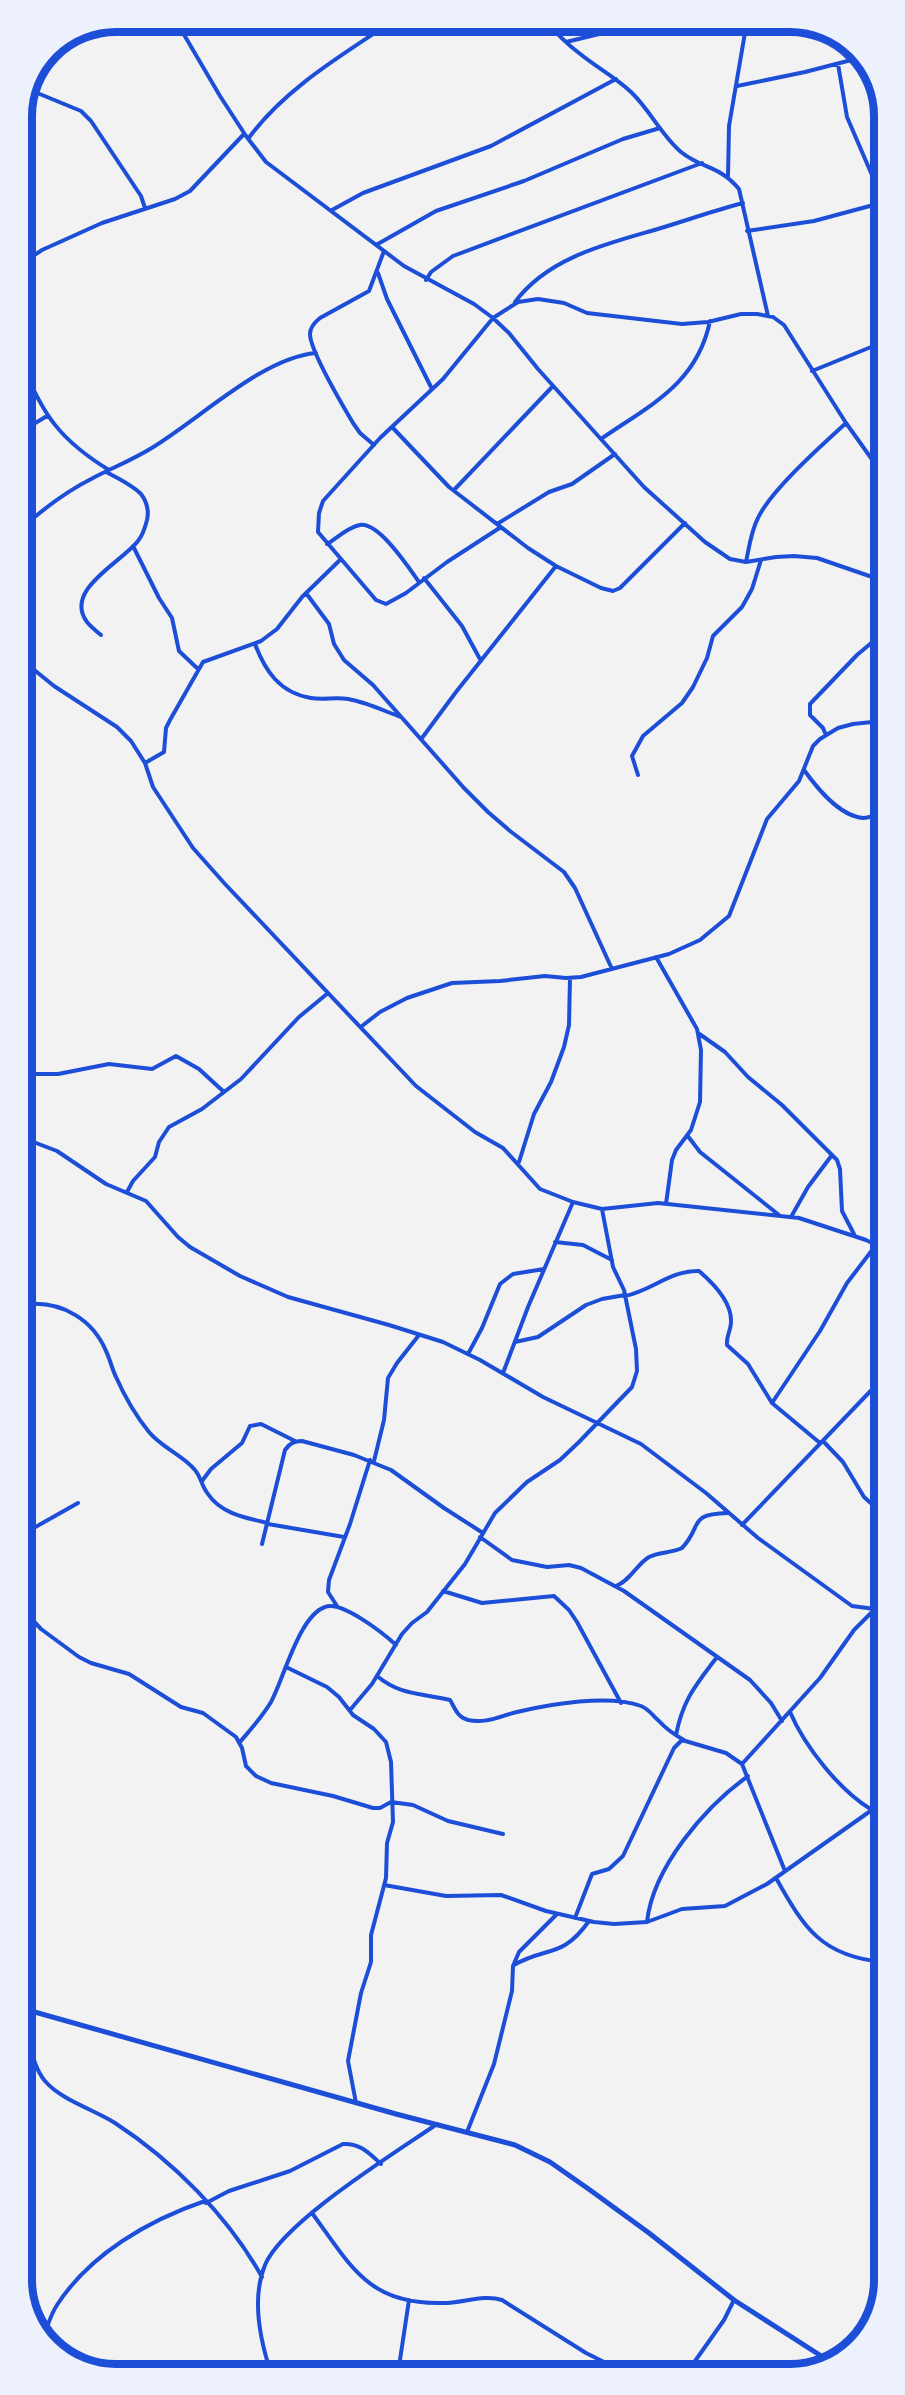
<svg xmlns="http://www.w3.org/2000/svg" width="905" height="2395" font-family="Quicksand,sans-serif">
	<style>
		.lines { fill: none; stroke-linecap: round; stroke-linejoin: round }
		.minor { stroke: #1d4ed8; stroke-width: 4 }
		.tertiary { stroke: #1d4ed8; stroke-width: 5 }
		.rim { fill: none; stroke: #1d4ed8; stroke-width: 8 }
	</style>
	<rect width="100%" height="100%" fill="#f2f2f2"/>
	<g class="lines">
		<path class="minor" d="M176,21L220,96L246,136L266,162L404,266L474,304L493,318L509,333L538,369L644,487L705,542L730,559L746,562L776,557L794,556L817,558L881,580
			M546,21C556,33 567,44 579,53C596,67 615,77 631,92C650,110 661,135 681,152C702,169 719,165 739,189L768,316
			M566,42L653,21
			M838,64L847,117L881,196
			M737,86L805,72L859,58
			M30,90L81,111L91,121L141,196L145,208
			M248,139C284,89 342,55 393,21
			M728,176L729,126L747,21
			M332,210L363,193L491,146L616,79
			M747,231L814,221L881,203
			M376,245L436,211L524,181L623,139L660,128
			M21,264L42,250L102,223L175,199L190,191L244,134
			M378,273L387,299L432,389
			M426,280L431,272L453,256L702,163
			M515,302C547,259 602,245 651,231C682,222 712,211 743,203
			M22,364C43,415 60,440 109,470
			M812,371L881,343
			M392,427L449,487L528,548L556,566L601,588L613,591L620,588L685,523
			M22,431L47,416
			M601,439C650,405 697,384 710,321
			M374,445L360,433L353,423C343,406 310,351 310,334C310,327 315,322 320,318L369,291L384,251
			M454,490L553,386
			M497,524L549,492L572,484L615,454
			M501,527L447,562L406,593L386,604L376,600L318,532L319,513L323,501L380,438L443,379L493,318L518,302L538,299L564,303L587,313L682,324L708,322L741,314H757L773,317L784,325L846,423L881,472
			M22,528C43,509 67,491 93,478C112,468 132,460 150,449C199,420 261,358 316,353
			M327,544C337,538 348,527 360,525C379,522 409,568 419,582
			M133,546L159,598L172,618L179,651L198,669
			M746,562C749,548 751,531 758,518C771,490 822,445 846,423
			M424,578L462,626L481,661
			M306,593L329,624L334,644L344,660L373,685L464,788L488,812L510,831L564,872L575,888L612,969
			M101,635C96,631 91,627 87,622C63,590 122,562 138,541C143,535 145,528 147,520C149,511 147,502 141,494C132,485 118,478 106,472
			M255,644C265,671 280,693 311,698C323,700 336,697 348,699C366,702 384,711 401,717
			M22,660L54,686L117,727L131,741L145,763L153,787L193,848L225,884L416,1086L475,1132L503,1148L540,1189L573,1202L602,1209L658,1203L799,1218L866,1240L882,1248
			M826,735L823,728L810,715V704L857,655L882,634
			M422,738L456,692L556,566
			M145,763L164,752L166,728L170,720L203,662L261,641L277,629L302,597L341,559
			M804,770C817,788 839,816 863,818C870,818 876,815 882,813
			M638,775L632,756L643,736L682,703L693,687L707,658L713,636L742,607L752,589L761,560
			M656,957L697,1029L701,1050L700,1102L691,1130L676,1150L672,1160L666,1204
			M362,1026L380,1012L407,998L452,983L500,981L545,976L566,978L581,977L669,954L700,940L729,916L767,819L799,781L813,746L820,739L838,728L853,724L882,721
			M698,1033L725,1052L748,1077L782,1105L837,1160L840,1169L842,1211L855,1236
			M23,1074H58L109,1064L152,1069L176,1056L199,1069L224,1092
			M687,1135L700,1152L779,1215
			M23,1138L57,1151L106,1184L146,1201L178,1237L190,1247L240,1276L288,1297L389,1325L443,1342L480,1360L543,1397L641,1444L706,1493L758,1538L852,1606L875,1609
			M519,1162L534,1114L551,1082L564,1047L569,1025L570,978
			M127,1192L133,1181L155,1157L159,1142L169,1127L202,1109L241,1079L299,1017L328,993
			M791,1217L808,1187L832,1155
			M555,1242L583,1245L612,1260
			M625,1296C651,1291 671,1270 699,1271C713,1283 732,1302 731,1322C731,1330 726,1336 727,1345L748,1364L772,1403L820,1443
			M23,1298L30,1304C63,1302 93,1320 106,1351C110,1359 112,1369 116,1377C124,1395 136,1416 149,1432C162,1448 183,1455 195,1470C201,1477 202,1487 208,1494C221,1514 247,1518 268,1523
			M515,1342L538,1337L586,1305L602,1299L625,1295
			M468,1354L482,1328L500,1284L513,1274L544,1269
			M503,1373L528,1307L573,1202
			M772,1403L820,1331L847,1283L876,1245
			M823,1441L843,1462L864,1497L883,1514
			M374,1461L384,1420L388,1378L397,1363L419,1335
			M202,1481L211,1469L242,1443L250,1426L261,1424L295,1441
			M268,1524L344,1537
			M742,1525L883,1378
			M23,1534L78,1503
			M480,1537L512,1560L547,1567L569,1565L581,1568L624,1591L750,1680L771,1703L782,1721
			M262,1544L285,1450C290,1443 294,1441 302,1441L354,1455L391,1470L444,1508L483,1533
			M616,1586C631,1580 636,1565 649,1557C659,1552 672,1553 682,1548C703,1526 687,1514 728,1513
			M443,1591L482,1603L554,1596L569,1610L577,1622L621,1703
			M337,1606L328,1592L329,1580L350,1524L370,1460
			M23,1610L41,1629L79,1657L91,1663L129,1674L181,1707L203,1713L236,1737L242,1748L246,1766L256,1776L271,1783L333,1796L373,1808H380L391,1802L413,1805L448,1821L503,1834
			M286,1667L327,1687L339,1697L353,1715L374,1729L386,1742L391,1762L393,1822L387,1843L386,1878L371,1935V1962L361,1993L348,2061L356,2103
			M377,1676C401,1696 422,1693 450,1700C455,1708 457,1717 468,1720C486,1724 500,1716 517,1712C550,1704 609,1694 641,1706C649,1709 653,1716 659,1721C666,1729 675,1735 684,1740
			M350,1710L372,1684L402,1634L412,1623L427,1612L465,1564L495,1513L527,1482L560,1460L579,1442L632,1387L637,1371L636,1349L624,1290L613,1267L602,1209
			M790,1712C805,1747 840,1791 872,1810
			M676,1735C683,1699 696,1685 717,1657
			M240,1742C251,1729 262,1717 271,1702C284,1678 299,1616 325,1607C341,1600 383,1633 396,1645
			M742,1764L820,1678L854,1630L883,1601
			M776,1878C804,1928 822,1957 884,1962
			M384,1885L446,1896L501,1895L546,1911L594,1922L614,1924L647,1922L682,1909L725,1906L767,1884L869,1812L883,1805
			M575,1918L592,1874L609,1869L623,1856L674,1748L682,1740L726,1753L742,1764L785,1871
			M647,1922C653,1867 705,1807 748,1776
			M514,1965C547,1946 562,1959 589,1921
			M24,2026C30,2043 33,2067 45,2081C61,2100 95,2110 115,2123C173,2161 228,2216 262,2277
			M879,2098L884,2099
			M467,2132L494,2064L512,1991L513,1966L519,1952L557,1914
			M206,2203L229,2191L290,2171L343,2144C360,2143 369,2153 381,2164
			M312,2213C351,2266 368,2305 443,2303C463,2303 484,2294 502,2300L586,2353L624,2372
			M44,2335C48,2325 51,2314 57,2305C90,2254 149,2220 205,2201
			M688,2371L724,2320L734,2300
			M271,2373C260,2340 251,2299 265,2265C283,2222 395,2153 437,2124
			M398,2373L409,2300"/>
		<path class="tertiary" d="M24,2009L396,2114L515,2145L550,2162L590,2190L649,2233L734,2300L829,2361"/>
	</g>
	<path d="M0 0H905V2395H0ZM116 32H790A84 84 0 0 1 874 116V2280A84 84 0 0 1 790 2364H116A84 84 0 0 1 32 2280V116A84 84 0 0 1 116 32Z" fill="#edf1fc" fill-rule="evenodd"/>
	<path class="rim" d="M116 32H790A84 84 0 0 1 874 116V2280A84 84 0 0 1 790 2364H116A84 84 0 0 1 32 2280V116A84 84 0 0 1 116 32Z"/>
</svg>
